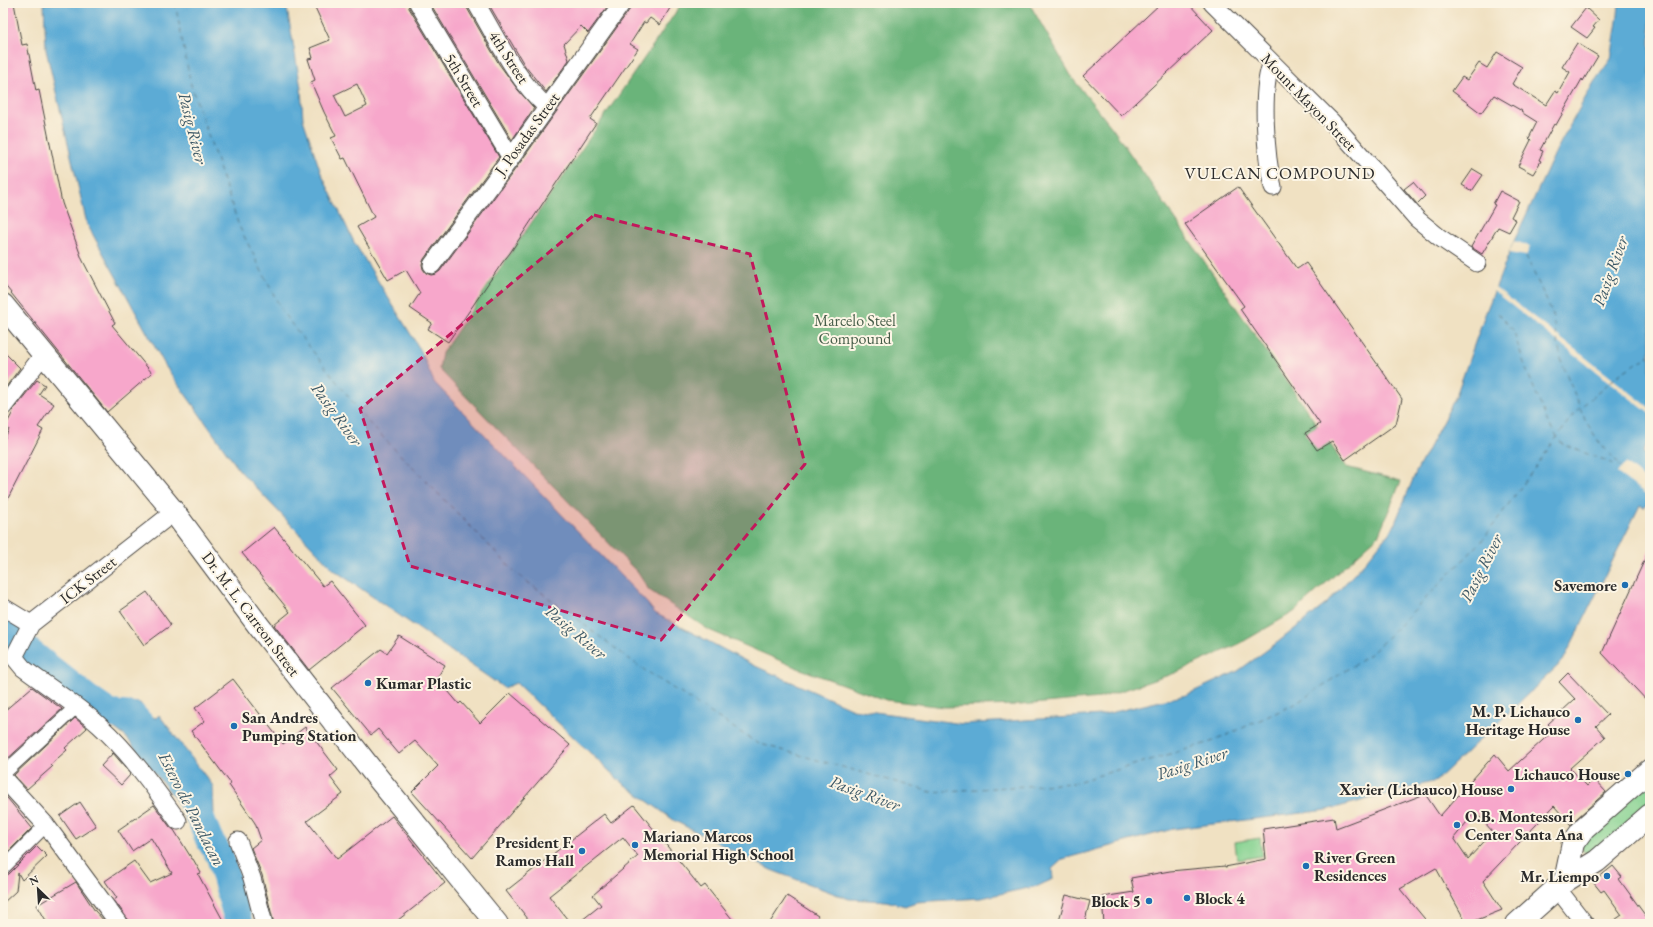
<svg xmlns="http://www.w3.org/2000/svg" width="1653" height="927" font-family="'EB Garamond',serif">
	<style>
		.green { fill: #84d290; stroke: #587e5e }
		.forest { fill: #6bb47a; stroke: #4b7052 }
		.water { fill: #5babd5; stroke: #436b80 }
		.pier { fill: #f0e1c2 }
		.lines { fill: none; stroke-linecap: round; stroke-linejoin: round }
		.river { stroke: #5babd5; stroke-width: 28 }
		.ferry { stroke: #3c5866; stroke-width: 1; stroke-dasharray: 5 4; stroke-linecap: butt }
		.building { fill: #f7a7cb; fill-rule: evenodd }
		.pedestrian-casing { stroke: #494642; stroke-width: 15 }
		.minor-casing { stroke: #494642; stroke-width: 19 }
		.secondary-casing { stroke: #494642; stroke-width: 24 }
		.pedestrian { stroke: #fff; stroke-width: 13 }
		.minor { stroke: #fff; stroke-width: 17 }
		.secondary { stroke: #fff; stroke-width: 22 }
		.marked { fill: #c2185b; fill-opacity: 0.2; stroke: #c2185b; stroke-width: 3; stroke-dasharray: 8 5; stroke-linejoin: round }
		.poi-dot { fill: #1f6fb2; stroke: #fcf5e5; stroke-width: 1.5 }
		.labels { text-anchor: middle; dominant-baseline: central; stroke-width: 4; stroke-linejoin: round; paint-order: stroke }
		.street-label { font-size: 16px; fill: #2b2b2b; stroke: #fcf5e5 }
		.park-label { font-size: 16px; fill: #465d49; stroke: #fcf5e5 }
		.poi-label { font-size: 16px; font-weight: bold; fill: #2b2b2b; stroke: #fcf5e5; text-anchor: end }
		.water-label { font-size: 17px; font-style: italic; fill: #3c5866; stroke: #fcf5e5 }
		.neighbourhood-label { font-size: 17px; letter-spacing: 1px; fill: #2b2b2b; stroke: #fcf5e5 }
	</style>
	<rect width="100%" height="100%" fill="#fcf5e5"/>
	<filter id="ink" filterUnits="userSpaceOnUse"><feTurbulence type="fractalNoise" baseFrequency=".025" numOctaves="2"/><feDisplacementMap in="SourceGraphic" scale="8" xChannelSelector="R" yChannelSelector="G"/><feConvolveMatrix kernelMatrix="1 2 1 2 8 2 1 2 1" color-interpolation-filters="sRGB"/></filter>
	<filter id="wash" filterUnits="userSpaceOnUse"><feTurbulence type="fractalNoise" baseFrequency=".012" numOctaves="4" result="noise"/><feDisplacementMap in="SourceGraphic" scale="16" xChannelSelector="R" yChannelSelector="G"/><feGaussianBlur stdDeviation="0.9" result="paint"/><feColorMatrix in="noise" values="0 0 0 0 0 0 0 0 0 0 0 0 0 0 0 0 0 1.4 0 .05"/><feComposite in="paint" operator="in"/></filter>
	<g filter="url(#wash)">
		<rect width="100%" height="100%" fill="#f0e1c2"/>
		<path class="green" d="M1650,777V807L1591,855L1583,851L1581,844Z
			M1260,838L1262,856L1237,860L1235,842Z"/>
		<path class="forest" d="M682,3H1029L1073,79L1113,129L1346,467L1401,481L1378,536L1294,612L1239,644L1175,673L1100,698L1021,705L944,707L886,700L795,667L709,630L649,590L638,573L439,369L442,353Z"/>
		<path class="water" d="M44,3H286L301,88L303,119L321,173L354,242L421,351L434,382L647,603L655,613L753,665L853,709L963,724L1101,715L1186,695L1238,671L1278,642L1326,604L1367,560L1393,528L1416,472L1456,396L1484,317L1514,241L1557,149L1594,82L1611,59L1618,15L1619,3H1650V439L1643,451L1650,471V499L1644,508L1640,505L1563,661L1436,781L1327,810L1173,829L1063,859L1052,869L1053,879L1038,886L981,898L916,902L905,906L886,901L849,899L771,870L675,821L621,782L516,683L504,688L334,570L240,471L166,367L87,224L46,50Z
			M130,702L140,703L149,716L156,718L159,715L213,786L214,814L188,824V818L173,796L126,737L105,721L115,707L121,709Z"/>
		<path class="pier" d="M1514,241L1530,246L1526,256L1509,253Z
			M1495,287L1650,408V414L1492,290Z
			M1625,463L1650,483V497L1617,473Z"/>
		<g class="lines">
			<path class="river" d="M3,631L88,699L110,714L133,716L143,727
				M184,785L201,819L209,839L220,856L239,924"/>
			<path class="ferry" d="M175,3L191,85L239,226L283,313L369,423L517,574L640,667L757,743L931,792L1073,783L1214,741L1295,704L1372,653L1482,541L1575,412L1621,373L1650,355
				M1650,184L1648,209L1650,292
				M1526,256L1551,310L1562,363L1585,420L1599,442L1622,467
				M1498,313L1513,330L1525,366L1548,423L1562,444L1621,467"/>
		</g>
		<g id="blocks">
			<path class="building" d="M3,3H14L22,45L27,44L36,91L39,90L62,203L82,259L115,323L112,325L152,373L107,412L3,283Z
				M313,3H408L409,8L499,157L424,259L422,264L423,269L426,273L431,275L436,274L440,271L519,164L630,9L632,3H673L660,25L650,18L646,23L644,22L630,44L638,49L590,119L596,123L510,253L502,263L448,342L428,329L432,323L410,308L420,293L406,270L388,280L357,227L374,217L345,158L342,159L331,138L336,136L324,112L311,82L315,80L308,59L313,58L310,48L330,40ZM357,84L367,106L345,117L334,95Z
				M430,3H466L467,8L499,64L518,90L534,108L512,140Z
				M488,3H610L588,33L581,26L564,44L569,60L546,92L525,66Z
				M1161,3H1188L1213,30L1121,116L1083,76Z
				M1586,8L1599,20L1593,27L1595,28L1587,38L1571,27Z
				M1577,43L1598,56L1583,81L1582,79L1556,125L1554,124L1540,150L1543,151L1539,160L1541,161L1533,174L1518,166L1531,140L1529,138L1537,122L1521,112L1522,111L1494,95L1481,113L1452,91L1462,77L1467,80L1479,63L1487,68L1497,52L1522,67L1512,84L1546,105L1555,91L1558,93L1570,72L1562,67Z
				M1473,169L1483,175L1472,191L1462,185Z
				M1413,182L1425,196L1417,204L1404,189Z
				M1238,187L1297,269L1306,263L1402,399L1396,424L1345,460L1332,441L1317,450L1305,433L1320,424L1240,309L1244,306L1185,224Z
				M1500,191L1519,201L1511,217L1516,220L1509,232L1498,227L1482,254L1471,247L1495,205L1493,204Z
				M3,351L20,368L3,391Z
				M37,380L45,385L39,394L54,404L38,427L43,430L3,508V442L9,429L5,427L13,412L12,411Z
				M274,527L323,586L330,581L365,625L309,670L274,625L290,612L242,553Z
				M1650,548V704L1602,653Z
				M147,592L171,625L144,645L120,611Z
				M399,636L445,665L437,678L459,704L461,702L480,723L510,693L570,745L472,858L412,792L438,766L415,741L399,754L378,729L371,735L332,688L381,649L387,653Z
				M1568,673L1608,715L1596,726L1605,737L1570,768L1587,786L1594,779L1606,792L1576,819L1571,825L1554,806L1483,881L1502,910L1467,924L1436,868L1400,889L1429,924H1104L1102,897L1134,892L1131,878L1170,871L1225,866V867L1266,859L1263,829L1334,818L1336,828L1425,794L1440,816L1495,754L1509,771L1554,730L1548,724L1575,699L1559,682ZM1475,812L1493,832L1468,859L1454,838Z
				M233,679L283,744L305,727L338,770L330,777L343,794L307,821L337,859L392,816L445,883L393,924H274L262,875L251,848L261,840L255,823L229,785L231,784L191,731L205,721L195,708Z
				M32,687L62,709L3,763V712Z
				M75,718L87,728L65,748L67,750L50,765L52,767L27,789L14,775Z
				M113,753L131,774L121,785L101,766Z
				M3,793L32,828L3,857Z
				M80,802L96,826L76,839L60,816Z
				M154,805L170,827L174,830L192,859H193L201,873L198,874L225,924H129L127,918L114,900L117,898L105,881L134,861L150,883L172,873L151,838L132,851L118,830Z
				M634,805L701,888L705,885L736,924H577L601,905L593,895L638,856L623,837L549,896L571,924H532L506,891L604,814L611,823Z
				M37,846L47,856L22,880L18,873L16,891L3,903V876L9,874Z
				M1613,866L1622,877L1619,879L1650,922V924H1609L1622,915L1604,890L1601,892L1593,882Z
				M76,882L95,911L107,924H48L37,905Z
				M1066,895L1090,901L1084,924H1058Z
				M787,896L818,916L812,924H769Z"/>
		</g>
	</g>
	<g filter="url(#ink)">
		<use href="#blocks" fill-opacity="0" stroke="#494642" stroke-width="1"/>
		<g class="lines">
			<defs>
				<path id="pedestrian" d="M3,774L76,707
					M3,868L46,825"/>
				<path id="minor" d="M418,3L511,158
					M476,3C497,39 516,80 547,107
					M1212,3L1332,122L1417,219L1439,237L1477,263
					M1272,63C1260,88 1266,159 1273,187
					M432,265L511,158L622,3
					M3,407L43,355
					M174,512L31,624L14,657L23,668C47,686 77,705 99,725C129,752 154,787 178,821
					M3,607L31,624
					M3,778L46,825L119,924
					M238,841L252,878L264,924
					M1557,888L1585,924"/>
				<path id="secondary" d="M3,305L174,512L258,625L373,772L497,924
					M1565,881L1573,843L1584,828L1650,770
					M1517,924L1565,881L1597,861L1650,815"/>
			</defs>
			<use href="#pedestrian" class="pedestrian-casing"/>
			<use href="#minor" class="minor-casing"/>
			<use href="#secondary" class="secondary-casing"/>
			<use href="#pedestrian" class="pedestrian"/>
			<use href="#minor" class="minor"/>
			<use href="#secondary" class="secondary"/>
		</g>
	</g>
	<path class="marked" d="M594,215L750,254L805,464L661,640L410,566L360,409Z"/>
	<g class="poi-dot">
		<circle cx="1625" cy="585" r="4"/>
		<circle cx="368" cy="683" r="4"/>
		<circle cx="1578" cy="720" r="4"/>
		<circle cx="234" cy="726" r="4"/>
		<circle cx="1628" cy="774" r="4"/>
		<circle cx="1511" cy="789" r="4"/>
		<circle cx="1457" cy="825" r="4"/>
		<circle cx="635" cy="845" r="4"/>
		<circle cx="582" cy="851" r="4"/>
		<circle cx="1306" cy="866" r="4"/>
		<circle cx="1607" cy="876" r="4"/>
		<circle cx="1187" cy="898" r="4"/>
		<circle cx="1149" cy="901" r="4"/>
	</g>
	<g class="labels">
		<g class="street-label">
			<text transform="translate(509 57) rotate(57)">4th Street</text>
			<text transform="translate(464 80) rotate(59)">5th Street</text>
			<text transform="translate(1309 102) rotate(46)">Mount Mayon Street</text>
			<text transform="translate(527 134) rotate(-54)">J. Posadas Street</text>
			<text transform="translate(88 580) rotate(-38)">ICK Street</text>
			<text transform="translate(251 614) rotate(53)">Dr. M. L. Carreon Street</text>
		</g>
		<g class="park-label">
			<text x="855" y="320">Marcelo Steel<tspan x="855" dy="18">Compound</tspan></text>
		</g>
		<g class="poi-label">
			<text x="1617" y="585">Savemore</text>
			<text x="376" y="683" text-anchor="start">Kumar Plastic</text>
			<text x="1570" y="711">M. P. Lichauco<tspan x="1570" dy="18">Heritage House</tspan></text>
			<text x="242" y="717" text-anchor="start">San Andres<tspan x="242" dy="18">Pumping Station</tspan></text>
			<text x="1620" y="774">Lichauco House</text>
			<text x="1503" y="789">Xavier (Lichauco) House</text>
			<text x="1465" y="816" text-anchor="start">O.B. Montessori<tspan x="1465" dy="18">Center Santa Ana</tspan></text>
			<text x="643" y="836" text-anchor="start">Mariano Marcos<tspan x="643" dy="18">Memorial High School</tspan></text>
			<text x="574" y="842">President F.<tspan x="574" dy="18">Ramos Hall</tspan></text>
			<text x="1314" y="857" text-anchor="start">River Green<tspan x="1314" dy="18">Residences</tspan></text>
			<text x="1599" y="876">Mr. Liempo</text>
			<text x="1195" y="898" text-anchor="start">Block 4</text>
			<text x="1141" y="901">Block 5</text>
		</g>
		<g class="water-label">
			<text transform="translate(193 128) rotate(76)">Pasig River</text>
			<text transform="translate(1610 271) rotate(-70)">Pasig River</text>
			<text transform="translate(337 414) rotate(54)">Pasig River</text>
			<text transform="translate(1481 568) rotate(-63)">Pasig River</text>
			<text transform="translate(576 632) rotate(40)">Pasig River</text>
			<text transform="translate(1192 763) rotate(-18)">Pasig River</text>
			<text transform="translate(865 793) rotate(20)">Pasig River</text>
			<text transform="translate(192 809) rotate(63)">Estero de Pandacan</text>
		</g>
		<g class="neighbourhood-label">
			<text x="1280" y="173">VULCAN COMPOUND</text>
		</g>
	</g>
	<rect width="1653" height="927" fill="none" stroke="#fcf5e5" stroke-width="16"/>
	<g transform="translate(38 889) rotate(335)" stroke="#fcf5e5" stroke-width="3" paint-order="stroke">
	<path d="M0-3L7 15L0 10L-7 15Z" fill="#2b2b2b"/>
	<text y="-6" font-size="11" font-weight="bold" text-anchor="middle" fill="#2b2b2b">N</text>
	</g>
</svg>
